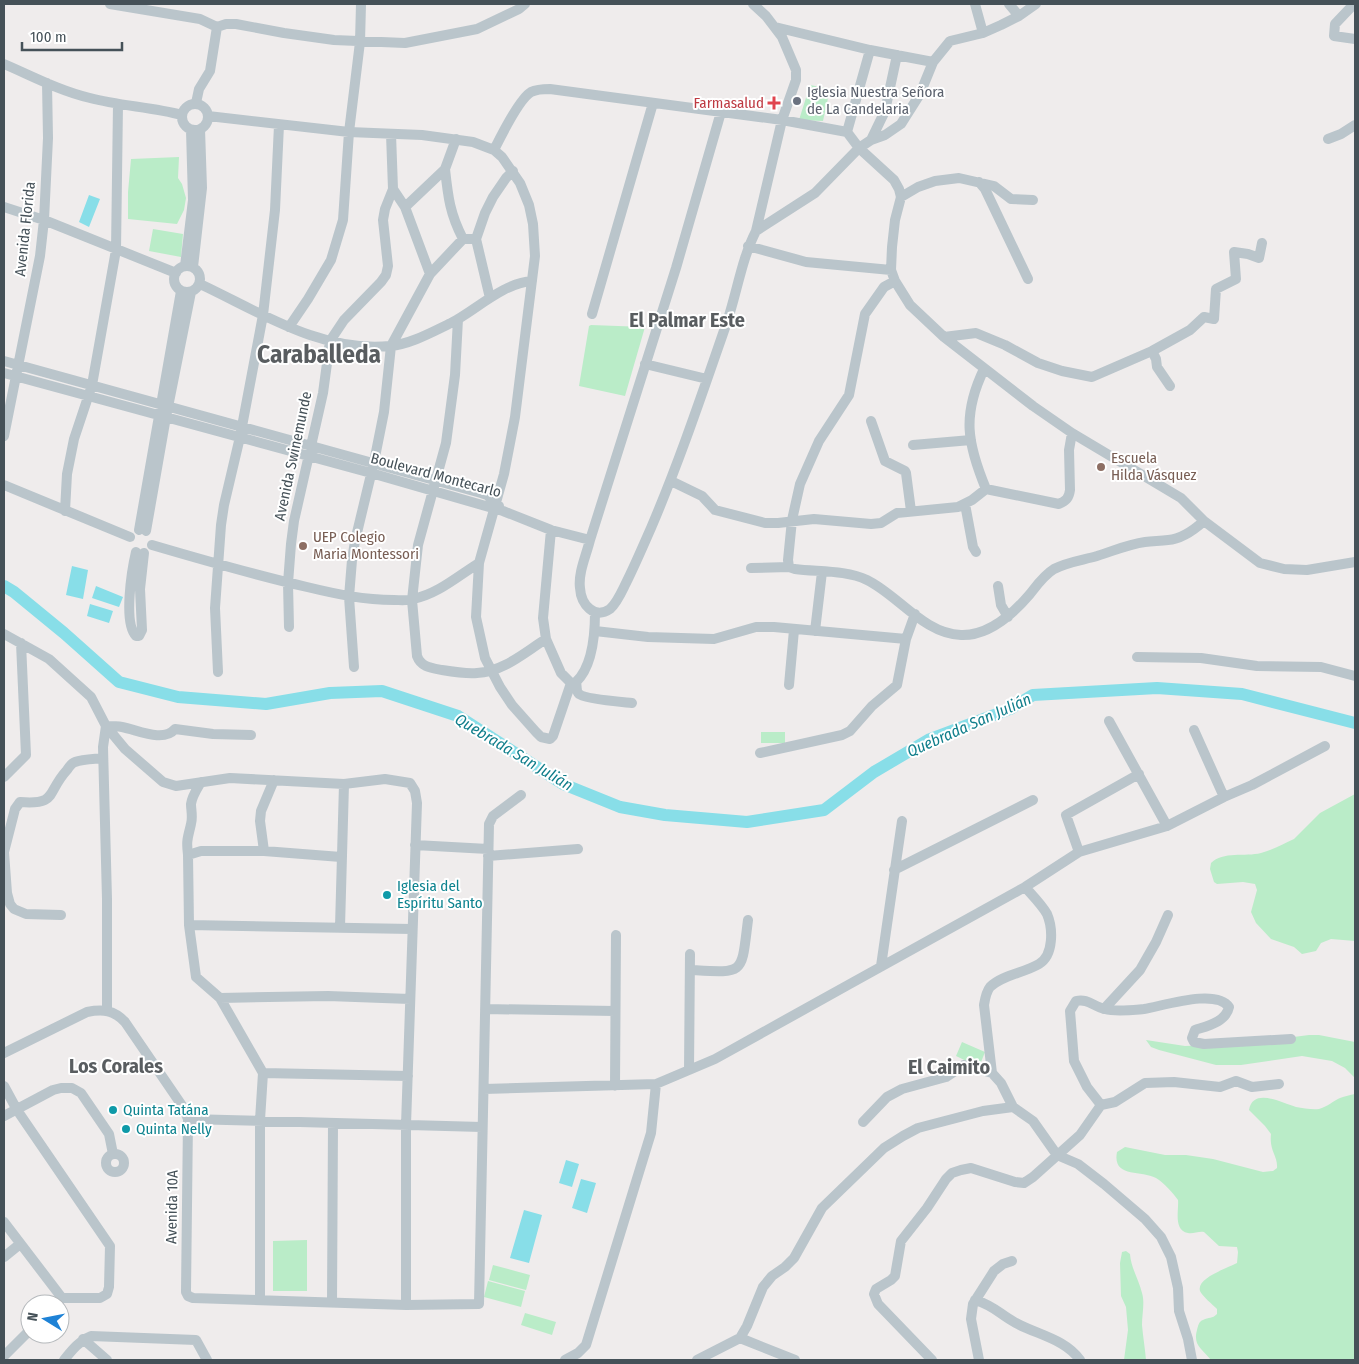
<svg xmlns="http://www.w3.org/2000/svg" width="1359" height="1364" font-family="'Fira Sans Condensed',sans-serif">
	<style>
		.green { fill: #baecc8 }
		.water { fill: #88dee8 }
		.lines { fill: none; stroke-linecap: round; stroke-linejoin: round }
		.river { stroke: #88dee8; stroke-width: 12 }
		.minor { stroke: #bac5cb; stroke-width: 10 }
		.worship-dot { fill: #6b7280; stroke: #fff; stroke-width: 2 }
		.health-dot { fill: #e0444e; stroke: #fff; stroke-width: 2 }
		.education-dot { fill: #8d6e63; stroke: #fff; stroke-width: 2 }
		.culture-dot { fill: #0f9aa8; stroke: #fff; stroke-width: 2 }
		.labels { text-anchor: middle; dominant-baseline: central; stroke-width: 4; stroke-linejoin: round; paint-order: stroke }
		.worship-label { font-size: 15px; fill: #5b616d; stroke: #fff; text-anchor: start }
		.health-label { font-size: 15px; fill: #be3a42; stroke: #fff; text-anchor: end }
		.street-label { font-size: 15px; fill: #455158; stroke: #fff }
		.education-label { font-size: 15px; fill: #785e54; stroke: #fff; text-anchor: start }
		.culture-label { font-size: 15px; fill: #0d838f; stroke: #fff; text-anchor: start }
		.water-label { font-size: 16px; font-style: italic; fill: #107e8b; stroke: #fff }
		.district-label { font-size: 20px; font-weight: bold; fill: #595d60; stroke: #fff }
		.town-label { font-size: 25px; font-weight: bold; fill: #595d60; stroke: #fff }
	</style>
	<rect width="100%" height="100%" fill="#efecec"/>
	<path class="green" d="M810,85L830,89L823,121L799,120Z
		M179,157L178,178L182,184L186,198L184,210L177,224L128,219V192L131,159Z
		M153,229L183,234L181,257L149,251Z
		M591,325L645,327L625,396L579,386L589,326Z
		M761,732H785V743H761Z
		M1355,794V941L1331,939L1321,943L1316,951L1302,954L1294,947L1271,939L1256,923L1251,912L1257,890L1255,884L1243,882L1217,884L1214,882L1210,869L1211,863C1223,851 1245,857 1261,853C1272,850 1283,844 1294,839L1320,813Z
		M1309,1035H1319L1355,1042V1078L1345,1068L1332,1061L1302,1056L1241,1065H1216L1159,1050L1151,1047L1146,1040L1185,1046L1237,1044Z
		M962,1042L985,1052L979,1067L956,1056Z
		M1355,1094V1360H1211C1201,1348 1193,1345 1197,1330C1198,1326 1199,1321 1203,1320C1209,1317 1212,1319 1217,1314V1309C1213,1305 1202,1296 1200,1291C1196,1278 1228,1268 1237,1263L1238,1252L1237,1247L1219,1246L1204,1232C1199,1231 1193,1234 1188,1233C1173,1230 1179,1210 1178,1200C1173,1193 1164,1183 1156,1178C1140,1170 1112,1178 1117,1152L1125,1147L1165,1155H1186L1213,1159L1263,1172L1273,1171L1277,1168C1278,1156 1269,1151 1271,1134L1265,1126L1249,1110C1253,1087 1282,1103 1296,1107C1303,1108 1312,1110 1319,1109C1327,1107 1333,1101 1340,1098C1345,1096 1350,1095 1355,1094Z
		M307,1240V1291H273V1241Z
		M1126,1251L1130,1254C1131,1268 1139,1280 1142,1293C1145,1303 1142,1314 1142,1325C1143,1337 1145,1348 1146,1360H1124L1128,1330L1126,1307L1121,1296L1120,1263L1122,1252Z
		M493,1265L530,1275L526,1290L489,1280Z
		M488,1281L525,1291L521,1307L484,1297Z
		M525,1313L556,1322L552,1335L521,1325Z"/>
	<path class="water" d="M89,195L100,199L89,227L79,222Z
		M72,566L88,570L83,599L66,595Z
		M96,586L123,597L119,607L92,598Z
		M90,604L113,611L109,623L87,616Z
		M566,1160L579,1164L572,1187L559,1183Z
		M581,1179L596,1183L587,1213L572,1208Z
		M524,1210L542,1215L529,1263L510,1258Z"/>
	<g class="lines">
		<path class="river" d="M4,586L14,592L64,633L119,682L178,697L266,704L330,693L382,691L458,716L563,784L620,807L665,815L747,822L824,810L874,772L930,739L1010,709L1033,695L1157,688L1242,694L1355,723"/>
		<path class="minor" d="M110,4L200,19L217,27L226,24H236L284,33L334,40L405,43L477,29L519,9L525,4
			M975,4L983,33
			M1009,4L1019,16
			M1354,4L1335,24L1334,36L1355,39
			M775,27L870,50L933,62
			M870,50L847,132L859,148L894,180L899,189L901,197L895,220L892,247L891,270L895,281L910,305L944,337L1033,406L1072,433L1181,498L1204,521L1260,563L1284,569L1307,570L1355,562
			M4,64C32,76 60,91 90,98C120,106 152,107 182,115
			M196,103L199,89L210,71L217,27
			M182 117a13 13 0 1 1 26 0a13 13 0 1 1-26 0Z
			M721,112L676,268L590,540C586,556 578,573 580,588C581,604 594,620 610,609C617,603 622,591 626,583C635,565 643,546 651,528C680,460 703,391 727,322C737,292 742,258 756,231L782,120L796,80V70L782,37L766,16L753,4
			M208,116L349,132L422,135L473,142L494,150L502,157L520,183L529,205L533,224L535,256L515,417L504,474L479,563L476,617L485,658L500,687L512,705L536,732L541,737L550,739L553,736L571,683
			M1328,139L1341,134L1355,125
			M871,140L885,111L897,55
			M494,150C501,136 519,99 531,92C537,89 544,89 550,89L782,120L847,132
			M445,169C448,197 450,214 463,239
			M979,182L985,189L1028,279
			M393,189L405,207L430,274
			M901,197L918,187L935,181L959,178L994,186L1011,199L1033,200
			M4,207L44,220L176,273
			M405,207L445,169L456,139
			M756,231L815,193L859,148L871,140L885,135L901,124L920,94L933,62L950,41L983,33L1001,25L1019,16L1036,4
			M748,246L806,262L891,270
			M174 279a13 13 0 1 1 26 0a13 13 0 1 1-26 0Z
			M185,266L193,200L191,130
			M193,267L202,188L200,129
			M200,284C260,312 321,353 390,346C411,344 432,332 451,323C476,310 503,283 532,281
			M490,298L476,239L485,213L493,197L506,178L513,171
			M592,314L653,103
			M458,319L455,375L446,443L418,545L412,600L417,656C421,667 431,668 442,670C454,672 466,674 477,673C503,672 525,652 546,639
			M289,327L308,299L331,260L343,220L349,132L360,42L361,4
			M944,337L976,333L1005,345L1038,363L1062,371L1092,377L1152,351L1190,330L1204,317L1214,319L1216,289L1236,279L1234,252L1248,254L1259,258L1262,243
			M1152,351L1156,359L1157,367L1170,386
			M4,361L481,493L487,495L499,506
			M645,364L707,379
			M984,369C962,415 967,443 986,489
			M4,373L371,473L503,511L551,530L590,540
			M871,421L885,461L905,471L906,473L911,511
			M4,436L40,256L44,220L48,138L47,83
			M913,445L971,440
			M671,481L702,496L715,510L765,523H778L814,519L871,524L881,523L897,513L958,507L972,500L986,489L1059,504C1066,501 1069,498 1070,490L1069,450L1072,433
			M4,485L130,537
			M965,504L973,547L976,552
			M65,511L67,474L74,439L92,385L116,250L118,104
			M139,530L181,291
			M551,530L543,618L546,639L561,673L571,683
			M146,531L166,417L191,292
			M152,545C203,560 255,575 307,587C336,594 364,600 394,600C400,600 407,601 413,599C438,594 458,576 479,563
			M136,552C132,569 123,623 136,636H139L142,630L140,589L144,553
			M789,567L788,560L792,520L800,484L819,441L849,395L865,314L884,287L895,281
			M751,568L789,567L795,569C818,572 846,570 867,580C898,595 924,634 961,635C989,636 1013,614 1030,594C1037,585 1044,575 1054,569C1067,562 1083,560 1097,556C1113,551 1129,544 1145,542C1153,541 1160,541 1168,540C1182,539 1194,530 1204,521
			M998,586L1001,605L1008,617
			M289,627L288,583L291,544L294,521L323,393L330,341L344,320L381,282L386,275L388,266L383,220L385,209L393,189L391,134
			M595,631L648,637L714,639L756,627H774L906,639
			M815,631L822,572
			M4,634L49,659L91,697L106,726L125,749L163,782L176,786L230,778L344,784L385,779L410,783L415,791L417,803L406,1125V1305
			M1137,657L1201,658L1257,666L1321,667L1355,676
			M354,667L349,597L352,560L355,541L374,462L384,412L391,346L430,274L463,239H476
			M218,672L215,608L221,525L224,505L240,437L263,315L275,210L279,125
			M576,682C577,686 576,692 579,694C584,699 623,702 632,703
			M571,683L576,682C592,667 595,634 595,612
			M789,685L794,630
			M1109,721L1167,826
			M1194,730L1224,797
			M760,753L842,735L850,731L872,706L897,685L906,639L915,614
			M4,777L26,755L21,643
			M415,845L488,849
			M264,851L260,821L261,811L274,780
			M1079,852L1066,815L1139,774
			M188,855C186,839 188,838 191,824C193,817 191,810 191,804C192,796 197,789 201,782
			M488,856L578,849
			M894,870L1033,800
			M1025,887C1032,895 1042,905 1047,914C1053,928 1054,955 1039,964C1024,973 1002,975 990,987C986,992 985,999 984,1005L992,1073L1001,1083L1013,1107L1033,1121L1057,1155L1078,1164L1104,1184L1145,1219L1161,1237L1171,1257L1178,1288L1179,1311L1188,1339L1192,1360
			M61,915L26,914L14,909L10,904L7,893L4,852L15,809L20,802C58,805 46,793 67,770C69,767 72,763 75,762C83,759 95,759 103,758
			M189,925L412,929
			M340,927C341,879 343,832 344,784
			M881,966L902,821
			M690,970C746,973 741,975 748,920
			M220,998L328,996L410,999
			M485,1009L615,1011
			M1104,1009L1140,970L1156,942L1168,915
			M107,1011V899L103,747L106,726C111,726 117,726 122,727C138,730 163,743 175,729L213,734L251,735
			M4,1053L87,1012C103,1009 114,1010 125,1022L183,1107L188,1119L186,1292L188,1296L193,1298L406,1305L479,1304L489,824L493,816L521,795
			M689,1070L690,954
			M263,1073L408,1076
			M4,1086L17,1110L110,1246L109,1287L107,1294L100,1298H62L56,1304
			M615,1086L616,935
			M484,1089L656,1084L715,1059L848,985L1025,887L1079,852L1167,826L1224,797L1252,785L1325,746
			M1101,1105L1087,1087L1074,1061L1070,1011L1076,1001C1088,998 1094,1007 1105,1009C1116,1012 1132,1010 1144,1009C1163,1006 1216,988 1229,1007C1226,1022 1207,1026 1195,1030L1192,1038L1194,1042L1204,1044L1291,1039
			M4,1116L53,1090L61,1088H72L81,1093L109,1134L113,1154
			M188,1119L482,1127
			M863,1122L887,1097L902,1089L946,1077L964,1065L992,1073
			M106 1163a9 9 0 1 1 18 0a9 9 0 1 1-18 0Z
			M4,1222L62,1298
			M4,1257L20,1244
			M260,1299V1120L263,1073L220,998L196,977L189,925L188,855L201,851H264L341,857
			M975,1300C995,1306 999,1314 1016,1323C1038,1335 1065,1339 1080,1360
			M332,1303L333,1123
			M740,1338L795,1360
			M83,1339L107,1360
			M4,1356L30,1330
			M64,1360C72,1350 79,1341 91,1336L196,1340L207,1360
			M565,1360L578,1353L586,1345L651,1133L656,1084
			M697,1360L740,1338L747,1326L763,1287L772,1276L785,1267L794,1258L822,1208L884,1148L903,1136L918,1128L983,1111L1013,1107
			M932,1360L878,1304L874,1294L876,1289L891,1280L895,1276L901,1241L927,1208L946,1179L952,1173L961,1170L971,1168L1015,1182L1024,1183L1033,1177L1080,1135L1101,1105L1115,1102L1145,1083L1174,1082L1220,1087L1236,1081L1252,1087L1279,1084
			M979,1360L971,1319L973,1304L994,1271L1003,1264L1012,1261"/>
	</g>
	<circle class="worship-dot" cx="797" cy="101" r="5"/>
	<path class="health-dot" d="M771.5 95.5h5v5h5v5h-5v5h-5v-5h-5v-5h5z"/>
	<g class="education-dot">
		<circle cx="1101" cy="467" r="5"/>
		<circle cx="303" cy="546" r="5"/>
	</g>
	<g class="culture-dot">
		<circle cx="387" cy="895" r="5"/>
		<circle cx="113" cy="1110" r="5"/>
		<circle cx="126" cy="1129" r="5"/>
	</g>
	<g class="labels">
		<g class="worship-label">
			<text x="807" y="92">Iglesia Nuestra Señora<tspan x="807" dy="17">de La Candelaria</tspan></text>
		</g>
		<g class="health-label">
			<text x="764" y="103">Farmasalud</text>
		</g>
		<g class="street-label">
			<text transform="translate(25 229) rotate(-84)">Avenida Florida</text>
			<text transform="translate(293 456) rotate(-78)">Avenida Swinemunde</text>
			<text transform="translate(436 475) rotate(15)">Boulevard Montecarlo</text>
			<text transform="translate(172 1207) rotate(-89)">Avenida 10A</text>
		</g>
		<g class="education-label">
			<text x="1111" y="458">Escuela<tspan x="1111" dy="17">Hilda Vásquez</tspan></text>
			<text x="313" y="537">UEP Colegio<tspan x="313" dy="17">Maria Montessori</tspan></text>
		</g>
		<g class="culture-label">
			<text x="397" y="886">Iglesia del<tspan x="397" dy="17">Espíritu Santo</tspan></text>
			<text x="123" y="1110">Quinta Tatána</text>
			<text x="136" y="1129">Quinta Nelly</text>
		</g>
		<g class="water-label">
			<text transform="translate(969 725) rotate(-24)">Quebrada San Julián</text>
			<text transform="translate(514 752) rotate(31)">Quebrada San Julián</text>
		</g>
		<g class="district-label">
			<text x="687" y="320">El Palmar Este</text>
			<text x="116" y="1066">Los Corales</text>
			<text x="949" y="1067">El Caimito</text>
		</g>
		<g class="town-label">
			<text x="319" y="355">Caraballeda</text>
		</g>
	</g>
	<rect width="1359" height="1364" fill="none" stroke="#455158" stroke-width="10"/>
	<g transform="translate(45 1319) rotate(280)"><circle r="24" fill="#ffffff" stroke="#b5b9bc"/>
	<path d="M0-4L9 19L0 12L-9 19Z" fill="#1e82d6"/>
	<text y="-8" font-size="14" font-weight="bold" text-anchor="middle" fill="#455158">N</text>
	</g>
	<path d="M22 42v8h100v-8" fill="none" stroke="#455158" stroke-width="2.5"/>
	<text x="30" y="42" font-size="15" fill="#455158" stroke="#ffffff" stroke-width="4" paint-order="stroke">100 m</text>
</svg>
